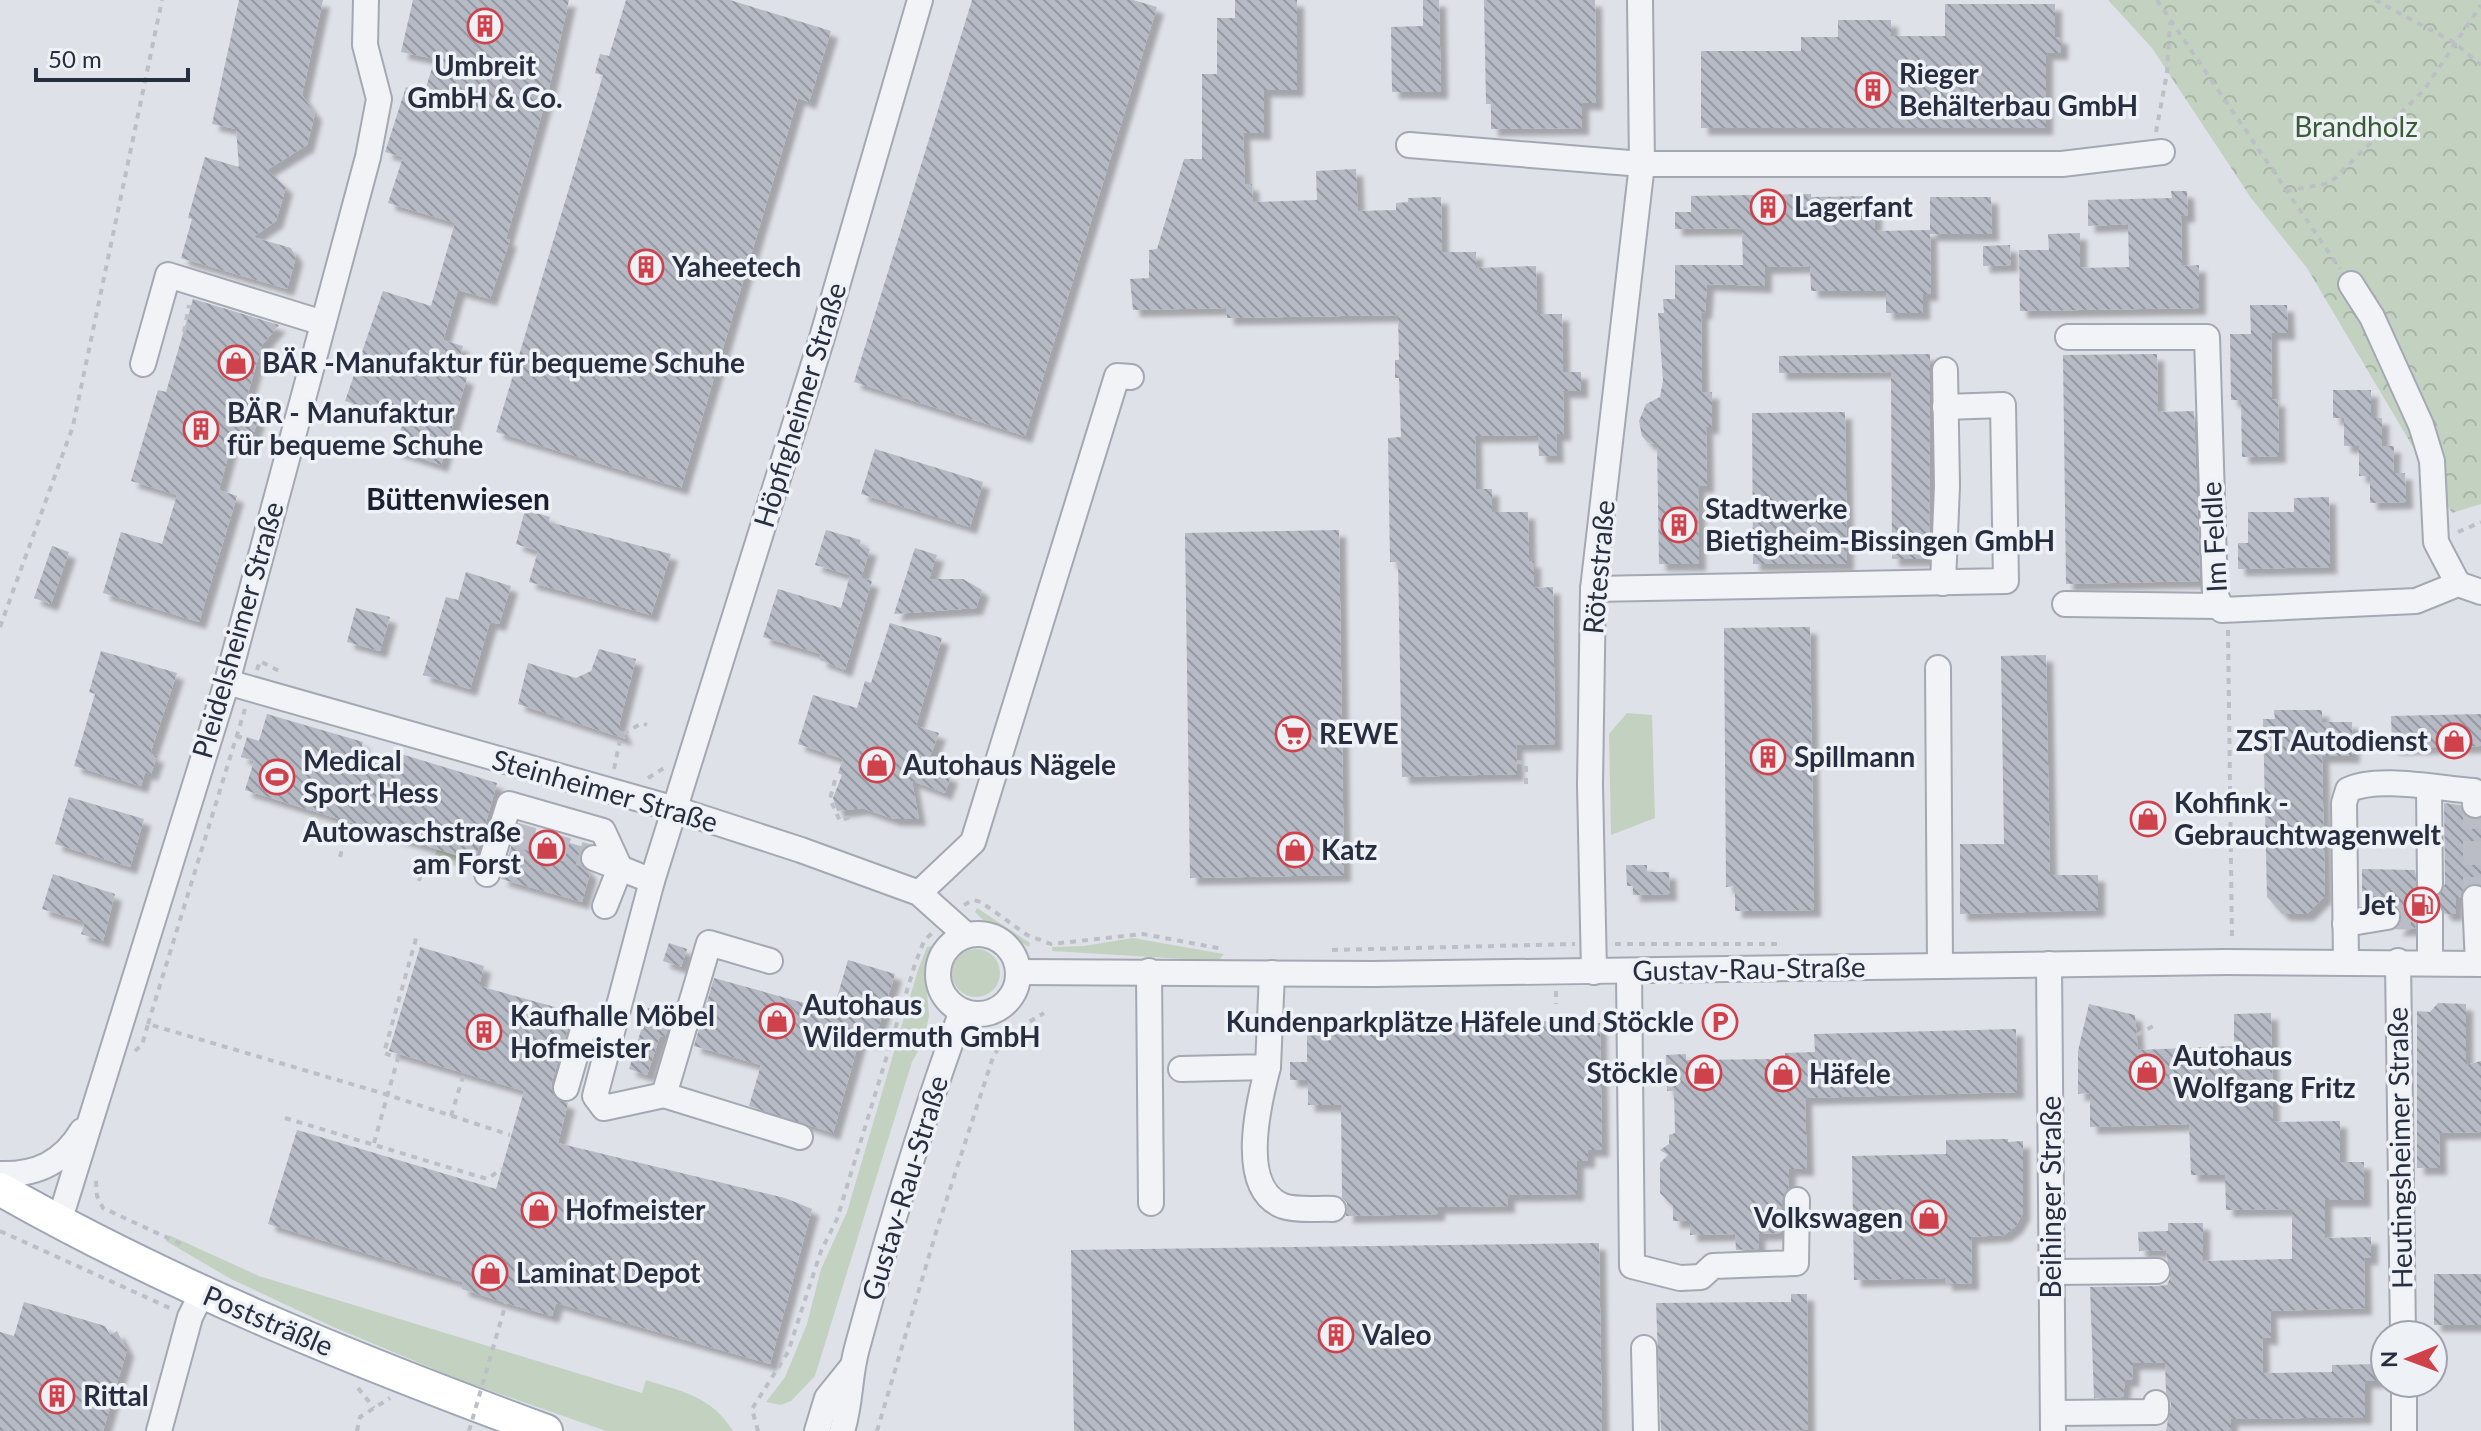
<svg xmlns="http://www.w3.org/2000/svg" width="2481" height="1431" font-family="Lato,sans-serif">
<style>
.grass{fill:#c3d2c0}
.forest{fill:url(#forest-crowns)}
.building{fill:url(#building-back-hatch);filter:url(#shadow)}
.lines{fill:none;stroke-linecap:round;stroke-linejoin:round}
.minor-tunnel{stroke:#babdc6;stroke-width:24;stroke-dasharray:24 12;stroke-linecap:butt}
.minor-casing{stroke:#a4a8b2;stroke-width:28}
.major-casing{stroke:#9ea5b4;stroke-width:36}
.path{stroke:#bcc0c6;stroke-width:4;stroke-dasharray:6 6;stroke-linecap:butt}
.minor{stroke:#f1f3f6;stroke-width:24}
.major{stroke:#fff;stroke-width:32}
.path-bridge{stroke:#bcc0c6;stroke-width:4;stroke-dasharray:6 6;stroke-linecap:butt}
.labels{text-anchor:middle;stroke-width:7;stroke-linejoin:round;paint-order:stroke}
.poi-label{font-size:28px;font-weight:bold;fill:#272e3f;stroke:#eef1f6;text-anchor:start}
.park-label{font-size:28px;fill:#395b35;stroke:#eef1f6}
.street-label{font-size:28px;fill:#272e3f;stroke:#eef1f6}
.neighbourhood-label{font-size:30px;font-weight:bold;fill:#1a1f30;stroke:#eef1f6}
</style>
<defs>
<pattern id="forest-crowns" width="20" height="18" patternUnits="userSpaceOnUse" patternTransform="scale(2)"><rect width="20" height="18" fill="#c3d2c0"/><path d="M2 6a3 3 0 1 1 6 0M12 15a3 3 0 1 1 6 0" fill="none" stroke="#a8b5a6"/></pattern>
<pattern id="building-back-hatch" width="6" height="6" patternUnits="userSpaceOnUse" patternTransform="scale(2)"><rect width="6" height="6" fill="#b6bac5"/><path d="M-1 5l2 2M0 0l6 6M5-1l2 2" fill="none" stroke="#9498a1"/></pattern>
<filter id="shadow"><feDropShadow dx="7" dy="7" stdDeviation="2" flood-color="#0004"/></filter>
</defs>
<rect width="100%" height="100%" fill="#dfe1e8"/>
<g class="grass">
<polygon points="1627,713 1652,715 1655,818 1611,835 1609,734"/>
<polygon points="437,849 473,860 471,871 434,860"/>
<polygon points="977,908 1030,943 1029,947 988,925 975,912"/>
<polygon points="1133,938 1224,954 1218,961 1052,951 1052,947 1084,946"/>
<polygon points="931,946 925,969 929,1015 924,1040 912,1062 815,1376 791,1401 781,1405 766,1402 785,1377 807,1324 821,1269 847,1212 918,970 927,947"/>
<circle cx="976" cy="973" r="24"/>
<path d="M169,1235L259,1276L642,1393L646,1380C683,1392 711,1396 733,1431H606L460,1380L331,1326L229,1278L166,1241Z"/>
</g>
<polygon class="forest" points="2108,0 2481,0 2481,504 2452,513 2307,268 2251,198 2152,48"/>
<g class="building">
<polygon points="239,0 323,0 302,95 315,114 307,145 267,170 286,187 276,221 253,237 291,248 296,257 287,289 181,258 192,219 188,218 205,157 239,167 236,129 212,124"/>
<polygon points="413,0 569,0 549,89 506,239 510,240 490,299 458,290 443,340 463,346 455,374 467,378 441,465 394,450 404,419 345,401 383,291 431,306 455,223 388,203 403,157 385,152 406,87 424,93 435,59 401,52"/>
<polygon points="626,0 730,0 831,31 809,102 798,98 681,488 496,432 603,75 595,73 600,54 609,56"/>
<polygon points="972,0 1133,0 1157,7 1025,436 854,382"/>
<polygon points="1235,0 1297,0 1297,90 1264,90 1264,133 1243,133 1245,184 1252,184 1253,202 1317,200 1316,171 1356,169 1358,211 1396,210 1396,203 1408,202 1408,198 1441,197 1442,252 1476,252 1476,268 1536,266 1537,314 1562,314 1563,372 1581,372 1581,391 1563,391 1564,434 1556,434 1557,456 1539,456 1538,435 1475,436 1476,489 1492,489 1492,512 1528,512 1529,561 1534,561 1534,588 1553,587 1555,744 1516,745 1517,774 1402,777 1398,562 1390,562 1388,438 1401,437 1399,378 1395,378 1395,360 1399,360 1398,315 1227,318 1226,308 1133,310 1130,279 1149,278 1149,250 1157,249 1184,159 1202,159 1202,74 1217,74 1217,18 1235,18"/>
<polygon points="1423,0 1439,0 1441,92 1392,92 1391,27 1423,26"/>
<polygon points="1484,0 1595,0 1596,103 1582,103 1582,128 1491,129 1491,104 1486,104"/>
<polygon points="1945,4 2055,4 2055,37 2061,37 2061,53 2046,53 2046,128 1701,128 1701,51 1801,51 1801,37 1838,37 1838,20 1891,20 1891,36 1945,36"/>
<polygon points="2171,191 2187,191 2188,215 2181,216 2182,266 2199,265 2199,308 2020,311 2019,250 2049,250 2048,234 2080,233 2080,268 2129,267 2128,224 2088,226 2088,200 2172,198"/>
<polygon points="1811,194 1811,197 1875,196 1875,231 1930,230 1931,294 1923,294 1923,313 1886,313 1886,291 1811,291 1810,266 1765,267 1765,286 1707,284 1705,312 1701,313 1702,392 1712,392 1712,427 1706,427 1707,486 1698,486 1699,564 1659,564 1657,444 1648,443 1642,436 1639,421 1646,404 1660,397 1663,380 1658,313 1664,313 1663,299 1675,299 1675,265 1743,265 1742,228 1675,229 1675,212 1691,212 1691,196"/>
<polygon points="1930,197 1991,197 1992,234 1930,234"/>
<polygon points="2010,245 2011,265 1983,266 1983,246"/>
<polygon points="193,299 279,325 262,345 242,414 258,419 250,445 232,442 219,490 237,496 199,622 103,593 121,532 162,544 177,495 131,481 158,390 166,392"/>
<polygon points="2250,305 2287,305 2288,333 2271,333 2272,400 2278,399 2279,456 2242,457 2241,400 2231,400 2230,334 2251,334"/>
<polygon points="1930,354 1929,559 1892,559 1891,372 1779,373 1779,356"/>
<polygon points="2157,354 2158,412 2194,411 2200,581 2066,584 2063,355"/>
<polygon points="2333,390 2371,390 2371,418 2382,418 2382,446 2394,446 2393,473 2405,473 2406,502 2370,503 2370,476 2359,476 2359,446 2344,446 2344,418 2333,418"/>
<polygon points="1845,412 1847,564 1753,564 1752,413"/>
<polygon points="875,449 983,482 970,527 861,494"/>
<polygon points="2329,497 2330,567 2238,569 2238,543 2248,543 2248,512 2294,512 2294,498"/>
<polygon points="525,510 550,517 549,522 671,554 651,615 529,582 538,551 516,544"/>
<polygon points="826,530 861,540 859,546 870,549 861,578 872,581 845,670 820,660 821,654 763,637 778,589 841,608 850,575 815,565"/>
<polygon points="1339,530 1344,875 1190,878 1185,533"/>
<polygon points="52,546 69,552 51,604 34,598"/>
<polygon points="915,548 937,555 929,579 963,579 982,590 976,608 894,614"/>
<polygon points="466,572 511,586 499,624 490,622 470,689 423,675 446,597 458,600"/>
<polygon points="356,608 390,617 380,651 347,642"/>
<polygon points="890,623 942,638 916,726 939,733 926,767 951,776 945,793 912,781 919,819 894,819 862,808 837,811 833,798 842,775 838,773 843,759 798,744 813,695 857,708 865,681 871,683"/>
<polygon points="1810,627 1814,910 1735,911 1735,886 1726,887 1724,628"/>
<polygon points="599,649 636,659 619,725 626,739 518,704 528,663 576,678 591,671"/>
<polygon points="101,651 177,673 150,754 157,756 151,774 145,772 141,786 74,766 95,694 89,692"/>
<polygon points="2046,655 2050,875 2098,875 2098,910 1960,914 1960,844 2004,844 2001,656"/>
<polygon points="2274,710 2322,710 2322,722 2352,722 2353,756 2322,756 2325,896 2307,914 2283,914 2267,897 2263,719 2275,719"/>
<polygon points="267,714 363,742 360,752 398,763 401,754 497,783 475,861 245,790 254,761 241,757 247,737 259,741"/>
<polygon points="2481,714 2481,746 2392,748 2391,716"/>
<polygon points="69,797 144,819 130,867 55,844"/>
<polygon points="2444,803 2460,805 2469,819 2481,818 2481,884 2468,885 2462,890 2460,898 2456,898 2456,914 2445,914 2438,901 2429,899 2417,907 2415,929 2395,929 2401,922 2399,908 2387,902 2387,896 2362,896 2362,869 2415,870 2418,892 2429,899 2438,896 2445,884"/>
<polygon points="517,828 584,847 579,861 590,873 582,902 501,879"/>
<polygon points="1626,865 1647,865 1647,872 1669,872 1670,894 1633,895 1633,886 1627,886"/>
<polygon points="53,874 115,894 103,941 81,934 85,922 42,909"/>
<polygon points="669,943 687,949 681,967 663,961"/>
<polygon points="420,947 484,966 479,986 577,1013 570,1022 551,1085 555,1098 568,1103 558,1143 785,1198 812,1209 770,1364 556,1303 552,1316 506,1303 462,1289 462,1282 268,1224 297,1130 496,1189 524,1091 389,1051"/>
<polygon points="848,960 895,974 874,1042 860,1038 833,1133 749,1106 761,1065 694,1046 714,978 833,1011"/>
<polygon points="2438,1003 2466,1004 2466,1065 2481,1061 2481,1132 2439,1133 2440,1168 2417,1168 2417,1011 2430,1012"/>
<polygon points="2089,1004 2135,1015 2138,1050 2234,1046 2234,1014 2271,1013 2273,1122 2340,1121 2340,1162 2364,1162 2364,1200 2325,1200 2325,1238 2371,1237 2371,1258 2364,1258 2365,1308 2270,1311 2271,1338 2262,1338 2263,1373 2332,1372 2332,1365 2377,1364 2377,1381 2365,1381 2365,1417 2231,1419 2231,1431 2166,1431 2171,1403 2166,1392 2165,1363 2133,1363 2132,1380 2125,1380 2123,1397 2094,1398 2090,1287 2157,1286 2167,1285 2170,1278 2166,1250 2139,1251 2138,1232 2168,1231 2168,1223 2203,1223 2203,1261 2292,1259 2292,1209 2226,1210 2225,1175 2191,1175 2189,1124 2090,1127 2090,1093 2078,1094 2078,1051"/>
<polygon points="648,1008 672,1015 665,1037 660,1036 647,1075 629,1069"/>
<polygon points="1551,1021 1600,1023 1602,1150 1588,1150 1588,1161 1577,1161 1577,1194 1508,1195 1508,1206 1438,1207 1438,1214 1346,1216 1347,1203 1342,1197 1341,1105 1308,1105 1308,1080 1290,1080 1290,1062 1307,1062 1307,1024"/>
<polygon points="2016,1029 2017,1092 1805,1098 1807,1169 1789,1169 1789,1187 1782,1200 1781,1233 1758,1234 1759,1249 1736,1250 1735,1234 1690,1235 1690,1221 1673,1221 1673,1206 1660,1193 1660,1163 1668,1155 1660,1150 1669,1144 1669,1135 1675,1133 1674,1091 1667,1091 1666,1055 1686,1054 1686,1060 1785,1059 1785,1053 1815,1052 1814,1034"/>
<polygon points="2008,1139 2008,1142 2023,1141 2023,1213 2016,1226 2004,1235 1971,1237 1972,1283 1945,1284 1945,1278 1854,1280 1852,1156 1946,1154 1946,1140"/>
<polygon points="1599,1243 1602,1431 1074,1431 1071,1250"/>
<rect x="2434" y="1274" width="47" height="51"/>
<polygon points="1791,1294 1807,1294 1808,1430 1661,1431 1656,1303 1791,1302"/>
<polygon points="24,1302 105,1326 110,1335 117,1331 127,1350 103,1431 0,1431 0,1332 14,1336"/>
</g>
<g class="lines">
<g class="minor-tunnel">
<polyline points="2475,805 2475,898"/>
<polyline points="510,833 594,858"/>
<polyline points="2387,917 2419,918"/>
</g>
<g class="minor-casing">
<g id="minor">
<polyline points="1409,145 1642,164 2062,164 2162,152"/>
<polyline points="2351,284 2372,317 2421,425 2432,461 2436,542 2458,584"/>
<polyline points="2068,337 2207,337 2215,593 2222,610 2416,601 2458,584 2481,592"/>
<polyline points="143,364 168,275 323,323"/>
<polyline points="1943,583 1947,486 1945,370"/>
<polyline points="1593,589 2006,581 2003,405 1945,407"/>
<polyline points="2065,604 2218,606"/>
<polyline points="1938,668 1940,965"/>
<polyline points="227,682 675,809 801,850 919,893 966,935"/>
<polyline points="2429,788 2430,884"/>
<polyline points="594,858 620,868 605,906"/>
<polyline points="487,874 509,804 603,831 620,868 652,881"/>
<polyline points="919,893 973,842 1117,376 1131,377"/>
<polyline points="2475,898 2478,964"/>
<polyline points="2430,914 2430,962"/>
<polyline points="2345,924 2387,917"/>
<circle cx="978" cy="974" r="40"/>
<polyline points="770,961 709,943 664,1095 800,1137"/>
<path d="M2346,961L2344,803L2348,790C2377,775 2441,789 2474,791L2475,805"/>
<polyline points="2398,961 2403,1335"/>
<polyline points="2049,964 2053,1431"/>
<polyline points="1149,971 1151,1203"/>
<polyline points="1018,972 1373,974 2226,962 2481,964"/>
<polyline points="1594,972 1590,785 1593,589 1642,164 1640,0"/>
<polyline points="1629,972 1632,1266 1680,1278 1701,1277 1713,1266 1796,1263 1797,1200"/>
<path d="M1268,1067C1259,1101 1237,1188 1283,1206C1297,1211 1319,1208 1333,1209"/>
<polyline points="1181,1069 1268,1067 1272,973"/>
<polyline points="566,1088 584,1026 613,1023"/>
<polyline points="664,1095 604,1108 595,1096 652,881 821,341 920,0"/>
<path d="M0,1174C36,1175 63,1163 82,1131"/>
<polyline points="59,1222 227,682 368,157 379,99 365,45 366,0"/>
<polyline points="2052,1272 2157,1271"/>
<polyline points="1644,1348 1646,1431"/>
<polyline points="2404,1383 2404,1431"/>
<polyline points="2053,1413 2156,1412 2156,1403"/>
<polyline points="159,1431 190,1317 202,1293"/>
<polyline points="817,1431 827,1398 852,1367"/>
<path d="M842,1431C851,1403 849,1376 857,1348C888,1234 921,1121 962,1011"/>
</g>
</g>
<g class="major-casing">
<path id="major" d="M0,1189C174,1288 359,1362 546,1431"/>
</g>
<g class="path">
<polyline points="2157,0 2340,269"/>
<polyline points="2375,0 2455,43 2481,65"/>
<polyline points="2156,132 2167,73 2170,22"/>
<polyline points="2286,191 2330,183 2424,90 2481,5"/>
<polyline points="184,332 189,305"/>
<polyline points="2458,532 2481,522"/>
<polyline points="0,627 73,426 162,0"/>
<polyline points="2228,630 2232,941"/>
<polyline points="257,670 260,661 283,673"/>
<polyline points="623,734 642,723 647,725"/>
<polyline points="236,736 246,739"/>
<polyline points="1517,762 1526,763 1526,786"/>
<polyline points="614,769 620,740"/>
<polyline points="648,778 664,768"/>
<polyline points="835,780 830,799 840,821 854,815"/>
<polyline points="340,857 349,822"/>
<polyline points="419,881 425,860"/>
<polyline points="964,905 973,900 981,902 1027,935 1051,944 1143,934 1223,949"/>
<polyline points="1615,944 1779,944"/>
<polyline points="1332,950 1575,944"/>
<polyline points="1556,991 1556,1004"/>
<polyline points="148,1024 245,709"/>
<polyline points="2137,1035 2157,1024"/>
<polyline points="135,1051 142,1045 148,1024 385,1094 510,1135"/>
<polyline points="451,1116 464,1073"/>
<polyline points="285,1118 487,1179 502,1169"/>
<polyline points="374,1143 398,1058 384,1053 417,935"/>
<polyline points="96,1181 97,1196 103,1208 185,1246"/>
<polyline points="0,1231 172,1309"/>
<polyline points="358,1388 374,1408"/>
<polyline points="357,1431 360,1417 390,1398"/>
<polyline points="758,1431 752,1409 788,1352 821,1251 837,1219 915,964 924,941 933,932"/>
<polyline points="877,1431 937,1229 993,1057 1007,1035 1044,1013"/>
</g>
<use href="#minor" class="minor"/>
<use href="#major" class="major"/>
<polyline class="path-bridge" points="469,1431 506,1303"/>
</g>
<defs>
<g id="building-ring" transform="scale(1.8)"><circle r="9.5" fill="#eef1f6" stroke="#cf424b" stroke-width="1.5"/><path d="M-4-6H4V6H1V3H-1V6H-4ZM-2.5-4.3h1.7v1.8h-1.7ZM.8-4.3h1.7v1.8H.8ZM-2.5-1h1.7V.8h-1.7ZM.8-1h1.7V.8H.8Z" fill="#cf424b"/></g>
<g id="shop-ring" transform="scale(1.8)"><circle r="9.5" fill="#eef1f6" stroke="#cf424b" stroke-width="1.5"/><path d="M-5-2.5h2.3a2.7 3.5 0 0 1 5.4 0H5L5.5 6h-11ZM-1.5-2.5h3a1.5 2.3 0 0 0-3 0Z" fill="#cf424b"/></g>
<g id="supermarket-ring" transform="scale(1.8)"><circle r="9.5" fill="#eef1f6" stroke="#cf424b" stroke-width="1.5"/><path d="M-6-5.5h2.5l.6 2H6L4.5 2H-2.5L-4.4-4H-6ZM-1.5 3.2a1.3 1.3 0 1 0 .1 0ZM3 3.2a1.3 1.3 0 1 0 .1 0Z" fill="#cf424b"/></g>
<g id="stadium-ring" transform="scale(1.8)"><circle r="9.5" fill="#eef1f6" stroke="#cf424b" stroke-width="1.5"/><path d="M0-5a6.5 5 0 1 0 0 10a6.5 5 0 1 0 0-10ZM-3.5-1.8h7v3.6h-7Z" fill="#cf424b"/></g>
<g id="fuel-ring" transform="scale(1.8)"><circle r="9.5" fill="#eef1f6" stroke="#cf424b" stroke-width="1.5"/><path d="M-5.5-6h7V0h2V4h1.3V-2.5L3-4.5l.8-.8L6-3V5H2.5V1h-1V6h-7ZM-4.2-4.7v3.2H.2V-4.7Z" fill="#cf424b"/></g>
<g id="parking-ring" transform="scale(1.8)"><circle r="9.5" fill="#eef1f6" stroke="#cf424b" stroke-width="1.5"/><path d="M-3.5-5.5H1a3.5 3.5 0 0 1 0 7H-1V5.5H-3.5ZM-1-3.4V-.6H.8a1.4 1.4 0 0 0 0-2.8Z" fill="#cf424b"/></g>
</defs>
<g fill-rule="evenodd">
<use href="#building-ring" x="485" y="26"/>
<use href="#building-ring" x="1873" y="90"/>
<use href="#building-ring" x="1768" y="207"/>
<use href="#building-ring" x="646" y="267"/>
<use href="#shop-ring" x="236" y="363"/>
<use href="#building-ring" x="201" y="429"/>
<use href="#building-ring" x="1679" y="525"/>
<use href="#supermarket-ring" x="1293" y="734"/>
<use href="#shop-ring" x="2454" y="741"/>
<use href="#building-ring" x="1768" y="757"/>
<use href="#shop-ring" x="877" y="765"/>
<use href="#stadium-ring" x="277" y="777"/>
<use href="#shop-ring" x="2148" y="819"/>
<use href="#shop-ring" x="547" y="848"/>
<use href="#shop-ring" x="1295" y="850"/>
<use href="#fuel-ring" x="2422" y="905"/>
<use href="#shop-ring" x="777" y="1021"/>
<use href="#parking-ring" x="1720" y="1022"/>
<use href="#building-ring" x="484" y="1032"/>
<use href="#shop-ring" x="2147" y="1072"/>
<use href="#shop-ring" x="1704" y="1073"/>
<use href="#shop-ring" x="1783" y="1074"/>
<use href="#shop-ring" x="539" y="1210"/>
<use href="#shop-ring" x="1929" y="1218"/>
<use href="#shop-ring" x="490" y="1273"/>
<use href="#building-ring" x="1336" y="1335"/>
<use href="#building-ring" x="57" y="1396"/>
</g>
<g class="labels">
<g class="poi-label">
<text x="485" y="76" text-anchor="middle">Umbreit<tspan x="485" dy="32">GmbH &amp; Co.</tspan></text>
<text x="1899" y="84">Rieger<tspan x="1899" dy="32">Behälterbau GmbH</tspan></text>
<text x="1794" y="217">Lagerfant</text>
<text x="672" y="277">Yaheetech</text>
<text x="262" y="373">BÄR -Manufaktur für bequeme Schuhe</text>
<text x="227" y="423">BÄR - Manufaktur<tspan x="227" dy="32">für bequeme Schuhe</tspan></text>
<text x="1705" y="519">Stadtwerke<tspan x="1705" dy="32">Bietigheim-Bissingen GmbH</tspan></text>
<text x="1319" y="744">REWE</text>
<text x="2428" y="751" text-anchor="end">ZST Autodienst</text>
<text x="1794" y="767">Spillmann</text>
<text x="303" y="771">Medical<tspan x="303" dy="32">Sport Hess</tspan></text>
<text x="903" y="775">Autohaus Nägele</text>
<text x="2174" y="813">Kohfink -<tspan x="2174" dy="32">Gebrauchtwagenwelt</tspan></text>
<text x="521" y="842" text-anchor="end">Autowaschstraße<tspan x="521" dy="32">am Forst</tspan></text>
<text x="1321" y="860">Katz</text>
<text x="2396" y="915" text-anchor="end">Jet</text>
<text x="803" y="1015">Autohaus<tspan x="803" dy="32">Wildermuth GmbH</tspan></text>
<text x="510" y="1026">Kaufhalle Möbel<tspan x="510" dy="32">Hofmeister</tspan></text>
<text x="1694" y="1032" text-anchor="end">Kundenparkplätze Häfele und Stöckle</text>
<text x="2173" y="1066">Autohaus<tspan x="2173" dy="32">Wolfgang Fritz</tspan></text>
<text x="1678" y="1083" text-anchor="end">Stöckle</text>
<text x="1809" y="1084">Häfele</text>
<text x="565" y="1220">Hofmeister</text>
<text x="1903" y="1228" text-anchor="end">Volkswagen</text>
<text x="516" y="1283">Laminat Depot</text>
<text x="1362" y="1345">Valeo</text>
<text x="83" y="1406">Rittal</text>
</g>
<g class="park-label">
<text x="2356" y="137">Brandholz</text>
</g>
<g class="street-label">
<text transform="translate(800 405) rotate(-73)" y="10">Höpfigheimer Straße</text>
<text transform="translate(2214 537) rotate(-93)" y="10">Im Feldle</text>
<text transform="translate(1599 567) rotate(-85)" y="10">Rötestraße</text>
<text transform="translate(238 630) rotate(-74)" y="10">Pleidelsheimer Straße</text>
<text transform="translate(605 791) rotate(16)" y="10">Steinheimer Straße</text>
<text transform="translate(1749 969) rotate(-1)" y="10">Gustav-Rau-Straße</text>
<text transform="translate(2400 1148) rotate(-91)" y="10">Heutingsheimer Straße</text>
<text transform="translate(905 1188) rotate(-73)" y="10">Gustav-Rau-Straße</text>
<text transform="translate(2051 1197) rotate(-90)" y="10">Beihinger Straße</text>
<text transform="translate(268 1321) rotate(23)" y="10">Poststräßle</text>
</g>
<g class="neighbourhood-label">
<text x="458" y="510">Büttenwiesen</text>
</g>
</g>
<g transform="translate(2409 1359) rotate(269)"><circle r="38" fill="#eef1f6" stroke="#9ea3ad" stroke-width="2"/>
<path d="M0-6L14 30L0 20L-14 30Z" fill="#cf424b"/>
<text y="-12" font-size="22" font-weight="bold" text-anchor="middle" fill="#272e3f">N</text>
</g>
<path d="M36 68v12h152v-12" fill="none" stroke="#272e3f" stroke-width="4"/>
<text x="48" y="68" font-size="24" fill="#272e3f" stroke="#eef1f6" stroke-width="6" paint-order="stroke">50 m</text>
</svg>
